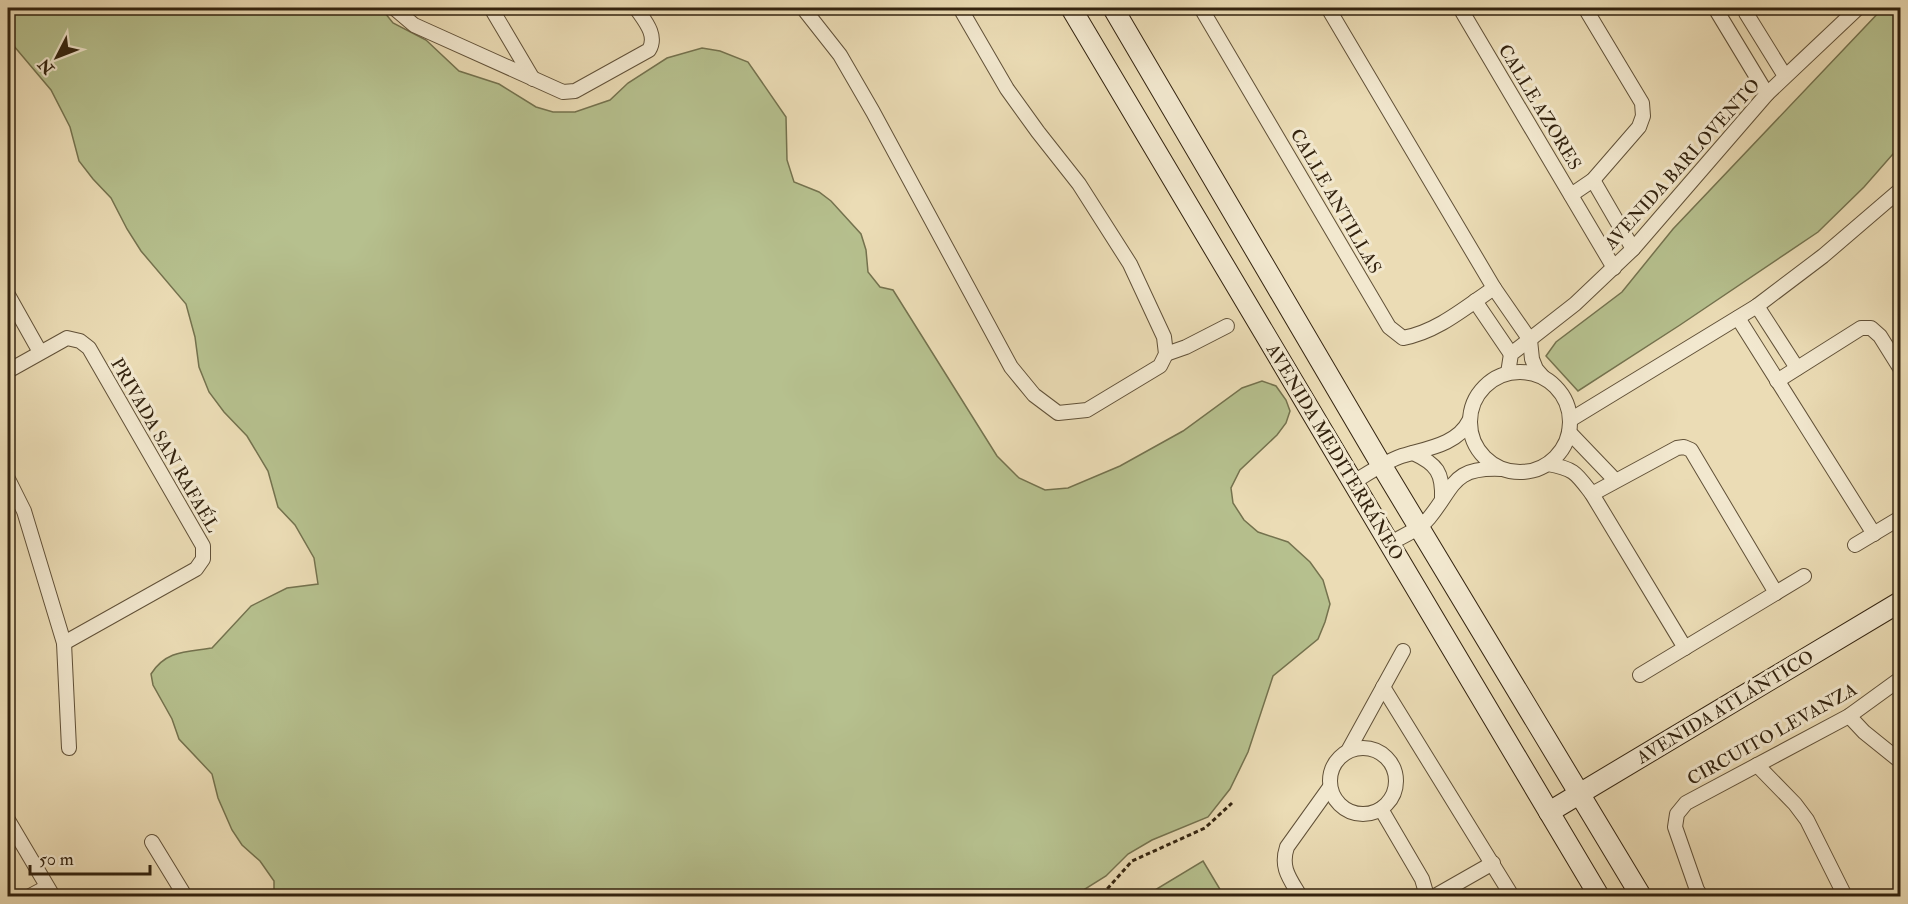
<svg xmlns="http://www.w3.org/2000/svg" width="1908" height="904" font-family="'IM FELL Double Pica',serif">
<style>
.green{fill:#b6c08e;stroke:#74724e;stroke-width:1.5}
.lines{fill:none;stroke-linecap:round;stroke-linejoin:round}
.street-casing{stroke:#615138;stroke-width:16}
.secondary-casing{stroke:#33230f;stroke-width:22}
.path{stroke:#33230f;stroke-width:3;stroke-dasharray:4.5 3;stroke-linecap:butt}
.street{stroke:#f2e8cf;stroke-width:14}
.secondary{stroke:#f2e8cf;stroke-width:20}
.labels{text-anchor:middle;stroke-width:6;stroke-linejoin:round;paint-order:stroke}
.street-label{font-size:18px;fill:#33230f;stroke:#f2e8cf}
</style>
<rect width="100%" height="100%" fill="#ebdcb5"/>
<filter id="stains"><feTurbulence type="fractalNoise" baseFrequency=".00333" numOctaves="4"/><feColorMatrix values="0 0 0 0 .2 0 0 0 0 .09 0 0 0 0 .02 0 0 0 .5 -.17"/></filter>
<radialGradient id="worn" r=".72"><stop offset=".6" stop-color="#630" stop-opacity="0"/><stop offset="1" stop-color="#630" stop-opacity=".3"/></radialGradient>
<g class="green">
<path d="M8,8H381L393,23L426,40L459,71L499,84L536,107L553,112H575L610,100L628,83L667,58L702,48L720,51L748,62L786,117L787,160L794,182L819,192L831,201L861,234L866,250L868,272L880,287L893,290L997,456L1019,478L1045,490L1068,488L1120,466L1183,431L1242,388L1262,381L1276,386L1286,400L1290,411L1286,423L1277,435L1240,470L1231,488L1233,503L1244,520L1258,532L1288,542L1310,562L1323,580L1330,604L1325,622L1318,639L1273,676L1248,752L1230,789L1208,817L1152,840L1128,854L1106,876L1074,896H274V881L260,861L242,845L232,830L218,798L212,774L179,739L172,719L153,685L151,674C166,650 187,652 212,648L251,606L287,588L318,584L314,558L295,525L278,507L268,471L247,436L224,412L209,392L199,367L195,337L186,304L141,251L127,229L111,198L93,179L79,161L70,127L51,90L8,39Z"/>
<polygon points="1883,8 1900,8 1900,146 1864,187 1818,232 1680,325 1578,391 1546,356 1556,342 1622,292 1673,229"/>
<polygon points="1203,861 1224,896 1145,896"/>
</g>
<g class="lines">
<g class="street-casing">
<g id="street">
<path d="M394,8L414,25L563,92L575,91L649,50C658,35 644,20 636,8"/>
<polyline points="491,8 533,79"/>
<polyline points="803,8 840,55 873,112 1011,367 1034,395 1058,413 1087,410 1160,366 1166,354 1164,337 1130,264 1079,184 1038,132 1007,89 960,8"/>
<path d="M1201,8L1389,327L1403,338C1437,332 1466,307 1494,288"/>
<polyline points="1328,8 1494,288 1530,340 1532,359 1536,369 1543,377"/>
<polyline points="1460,8 1614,268"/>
<polyline points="1715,8 1767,94"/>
<polyline points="1746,13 1785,76"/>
<polyline points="1593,180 1633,249"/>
<polyline points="1571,195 1593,180 1639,127 1643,116 1642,103 1585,8"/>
<polyline points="8,295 40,352"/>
<polyline points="1475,301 1511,354"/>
<polyline points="1757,306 1797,368"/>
<polyline points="1738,318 1874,534"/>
<polyline points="1166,354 1186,347 1227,326"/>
<polyline points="8,371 67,338 80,341 89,348 203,546 203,559 196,569 64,643"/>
<circle cx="1520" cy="422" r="50"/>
<polyline points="1508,373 1511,354 1575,304 1633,249 1767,94 1858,8"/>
<polyline points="1777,381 1861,328 1871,328 1880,336 1900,368"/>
<polyline points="1570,420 1757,306 1823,256 1900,190"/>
<polyline points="1569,432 1615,480"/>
<path d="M1413,453C1437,464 1443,473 1442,499"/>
<path d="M1548,464C1575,469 1576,473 1592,494L1685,648"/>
<polyline points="8,479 24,511 64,643 69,748"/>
<path d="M1352,483C1367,474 1383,463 1399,457C1422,449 1457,446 1469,421"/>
<polyline points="1592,494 1677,448 1684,447 1691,450 1776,593"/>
<path d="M1389,544C1402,536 1419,530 1429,518C1455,486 1452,467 1501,469"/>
<polyline points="1855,545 1900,518"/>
<polyline points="1640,675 1804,576"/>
<polyline points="1383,687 1512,896"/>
<polyline points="1849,716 1864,732 1900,761"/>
<circle cx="1363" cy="781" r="33"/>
<polyline points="1348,751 1403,651"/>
<polyline points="1757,765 1795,804 1807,820 1845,896"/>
<polyline points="1381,809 1422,879 1427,896"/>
<polyline points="8,820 53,896"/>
<polyline points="152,842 185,896"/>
<polyline points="30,896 47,887"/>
<path d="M1300,896C1290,879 1280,868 1287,847L1330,787"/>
<polyline points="1435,896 1493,863"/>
<polyline points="1701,896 1697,890 1675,827 1677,814 1686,803 1849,716 1900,679"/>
</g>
</g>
<g class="secondary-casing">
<g id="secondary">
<polyline points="1071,8 1599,896"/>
<polyline points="1113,8 1382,466 1641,896"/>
<polyline points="1549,812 1900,602"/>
</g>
</g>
<polyline class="path" points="1094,896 1108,888 1132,861 1205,828 1232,803"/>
<use href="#street" class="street"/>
<use href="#secondary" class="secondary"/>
</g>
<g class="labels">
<g class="street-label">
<text transform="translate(1540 107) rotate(59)" y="6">CALLE AZORES</text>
<text transform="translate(1682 164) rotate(-48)" y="6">AVENIDA BARLOVENTO</text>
<text transform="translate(1336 201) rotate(60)" y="6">CALLE ANTILLAS</text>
<text transform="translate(165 445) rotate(60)" y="6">PRIVADA SAN RAFAÉL</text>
<text transform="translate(1335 452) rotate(59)" y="6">AVENIDA MEDITERRÁNEO</text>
<text transform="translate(1725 707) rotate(-31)" y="6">AVENIDA ATLÁNTICO</text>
<text transform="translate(1772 734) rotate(-29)" y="6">CIRCUITO LEVANZA</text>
</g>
</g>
<rect width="1908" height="904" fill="none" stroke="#ebdcb5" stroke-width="30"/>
<rect x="9" y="9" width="1890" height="886" fill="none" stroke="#33230f" stroke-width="3"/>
<rect x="15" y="15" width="1878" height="874" fill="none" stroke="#33230f" stroke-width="1.5"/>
<g transform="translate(57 57) rotate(228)" stroke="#f2e8cf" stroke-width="4.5" paint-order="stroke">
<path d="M0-4.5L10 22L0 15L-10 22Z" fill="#33230f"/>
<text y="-9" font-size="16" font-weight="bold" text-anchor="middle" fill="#33230f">N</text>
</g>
<path d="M30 865v9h120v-9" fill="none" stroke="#33230f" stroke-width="3"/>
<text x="39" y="865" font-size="18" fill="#33230f" stroke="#f2e8cf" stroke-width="4.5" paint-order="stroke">50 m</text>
<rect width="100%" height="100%" filter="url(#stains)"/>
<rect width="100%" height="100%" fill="url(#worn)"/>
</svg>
